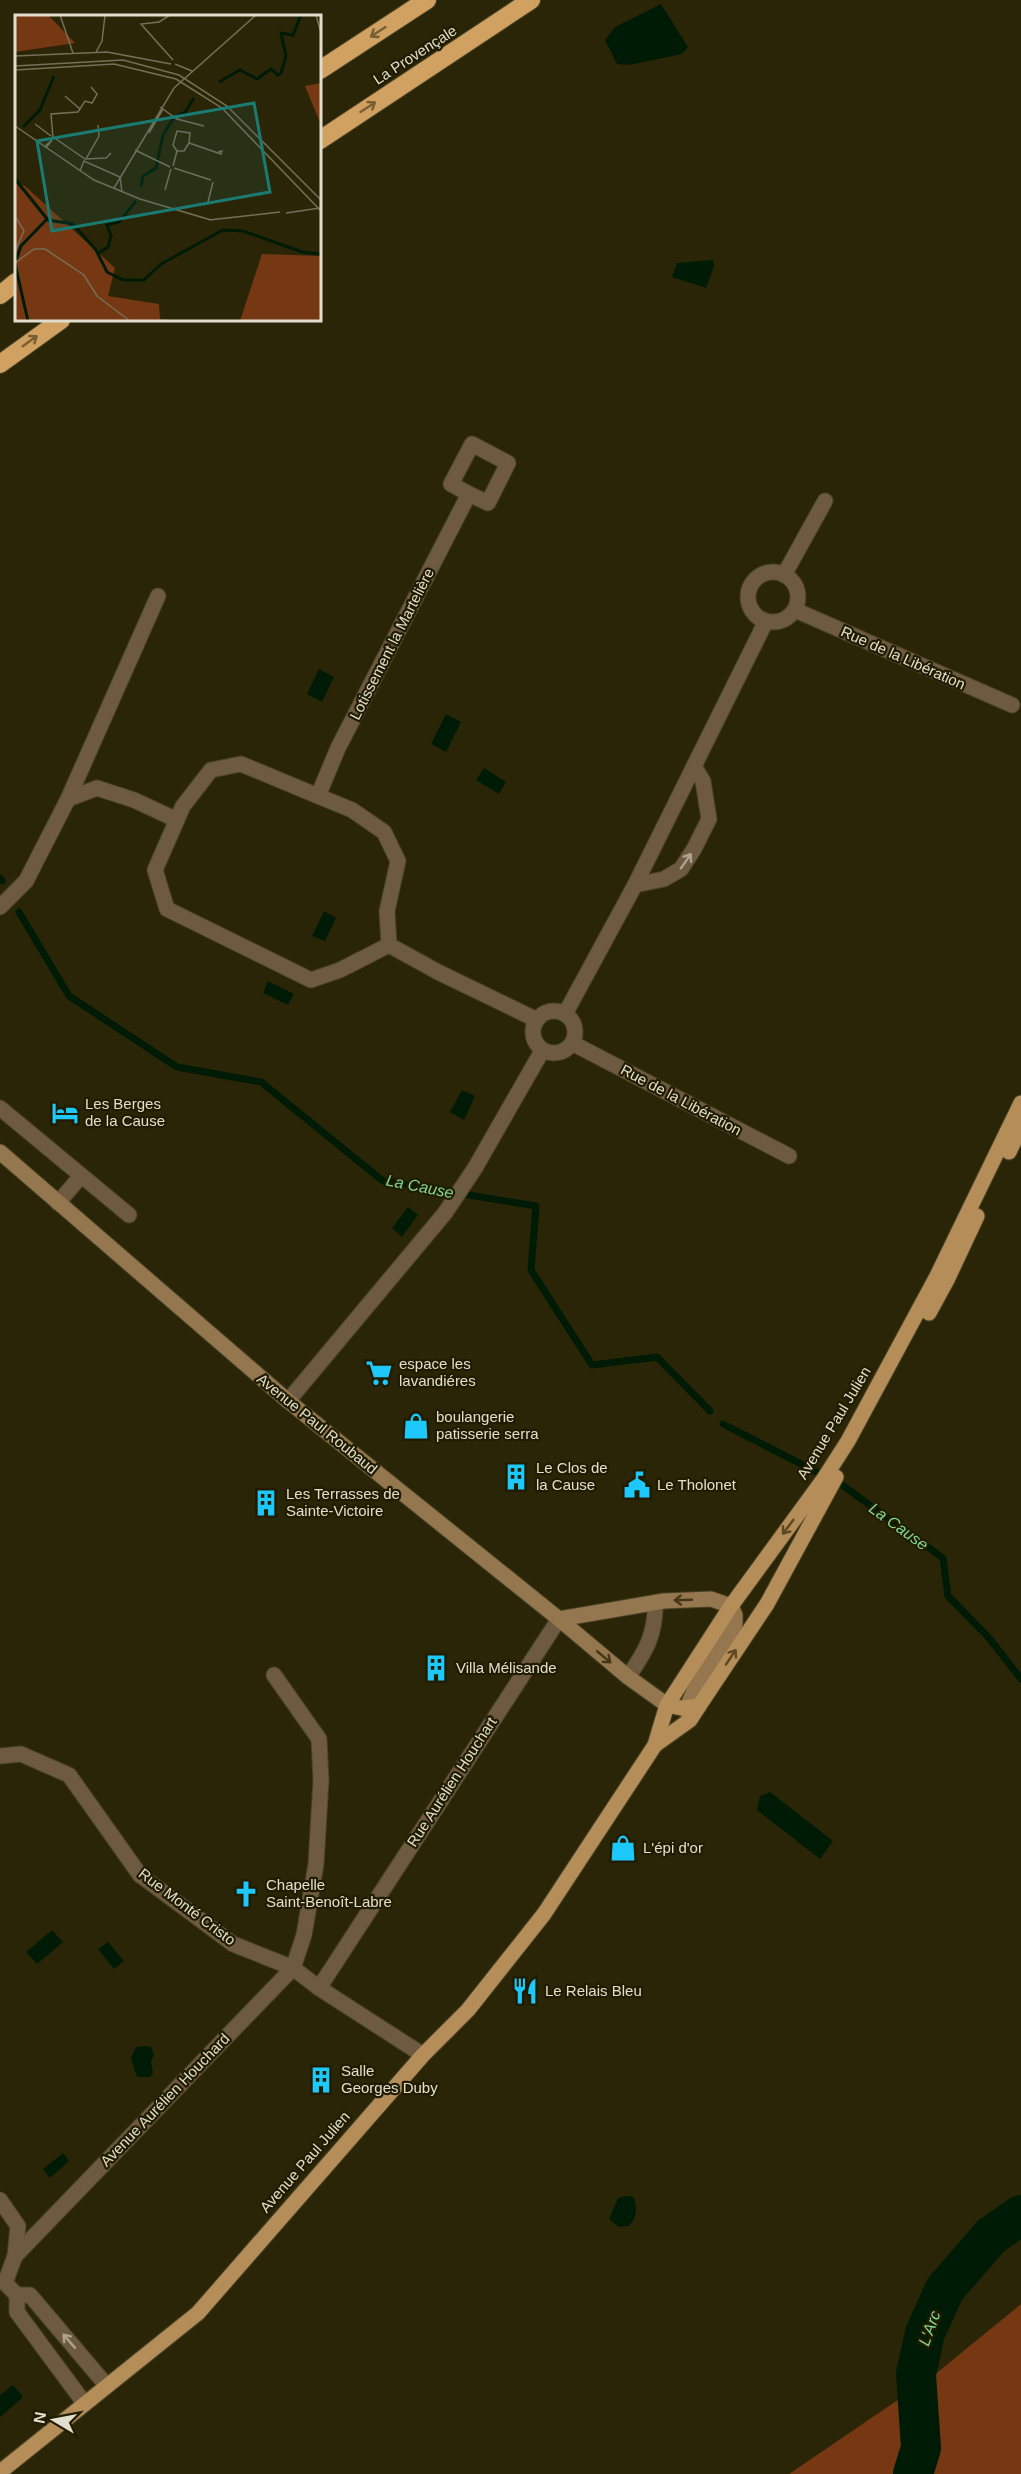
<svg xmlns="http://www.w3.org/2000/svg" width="1021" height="2474" font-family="Helvetica,sans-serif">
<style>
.forest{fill:#763813}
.water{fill:#001b05}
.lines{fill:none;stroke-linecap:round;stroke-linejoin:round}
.stream{stroke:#001b05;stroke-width:7}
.river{stroke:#001b05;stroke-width:40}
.street-casing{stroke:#484327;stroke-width:17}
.secondary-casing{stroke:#484327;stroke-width:17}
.primary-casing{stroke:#484327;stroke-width:17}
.highway-casing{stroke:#484327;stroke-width:20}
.street{stroke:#6d5a41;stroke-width:15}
.secondary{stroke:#95774f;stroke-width:15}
.primary{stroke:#b48d59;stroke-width:15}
.highway{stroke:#d0a161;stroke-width:18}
.oneway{stroke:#785e30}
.oneway2{stroke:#ada38e}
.oneway3{stroke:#5c4924}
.oneway4{stroke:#443718}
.labels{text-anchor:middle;stroke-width:4.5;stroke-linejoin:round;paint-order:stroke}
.street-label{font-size:15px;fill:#e1decd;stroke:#211c00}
.poi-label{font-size:15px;fill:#e1decd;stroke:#211c00;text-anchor:start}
.water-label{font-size:16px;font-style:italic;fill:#81d893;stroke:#211c00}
.inset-river{fill:none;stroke:#001b05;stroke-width:3}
.inset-road{fill:none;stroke:#746f56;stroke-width:1.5}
.view{fill:#1a7b73;fill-opacity:0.15;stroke:#1a7b73;stroke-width:3}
.inset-edge{fill:none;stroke:#e1decd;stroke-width:3}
</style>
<rect width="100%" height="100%" fill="#2b2507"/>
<polygon class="forest" points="1021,2304 1021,2474 789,2474 933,2376"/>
<g class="water">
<polygon points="661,4 688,47 682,54 629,65 617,64 605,40 615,27"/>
<polygon points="713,260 714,266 706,288 672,277 677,263"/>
<polygon points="319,669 334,677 322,702 307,694"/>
<polygon points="446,714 461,722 446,752 431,744"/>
<polygon points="484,768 506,782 499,794 476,780"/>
<polygon points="324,911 336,918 325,941 312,936"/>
<polygon points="268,981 294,994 288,1005 263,993"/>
<polygon points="462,1090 475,1096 464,1120 450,1112"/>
<polygon points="408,1207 418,1215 402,1237 392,1228"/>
<polygon points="770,1792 833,1841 820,1859 757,1810 760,1796"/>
<polygon points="52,1930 63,1942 37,1964 26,1952"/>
<polygon points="108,1942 124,1961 114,1969 98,1949"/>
<polygon points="144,2046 151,2047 154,2055 151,2062 153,2073 150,2077 137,2077 131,2058 136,2047"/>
<polygon points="63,2153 69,2161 50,2178 43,2169"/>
<path d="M626,2196L633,2197C638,2207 637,2218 629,2226L619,2227L609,2219L618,2198Z"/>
<polygon points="13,2385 23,2397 0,2417 0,2395"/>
</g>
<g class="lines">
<g class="stream">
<polyline points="0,878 2,881"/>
<polyline points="19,912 69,996 177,1067 261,1082 383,1181 536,1206 531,1270 592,1365 657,1357 710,1411"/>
<polyline points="723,1424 842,1485 943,1558 948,1596 989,1638 1021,1679"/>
</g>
<polyline class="river" points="913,2474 921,2448 916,2374 925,2333 945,2289 991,2236 1021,2215"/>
<g class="street-casing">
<g id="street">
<polyline points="469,494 451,484 472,444 508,463 488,503 469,494 338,748 318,796 352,810 384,832 398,861 387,911 389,945 438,972 537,1020"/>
<circle cx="773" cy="597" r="25"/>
<polyline points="784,575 825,501"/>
<polyline points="795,610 1012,705"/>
<polyline points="318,796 241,764 211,770 183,806 155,870 167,909 311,980 340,970 389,945"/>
<polyline points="68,799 97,788 134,800 177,820"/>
<polyline points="635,885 664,879 681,869 694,849 709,819 703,781 694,766"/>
<polyline points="0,907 26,881 68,799 158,596"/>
<circle cx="554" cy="1032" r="21"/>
<polyline points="565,1014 635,885 766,621"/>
<polyline points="572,1043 789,1156"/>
<polyline points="0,1108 129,1215"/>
<polyline points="58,1203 81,1176"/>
<polyline points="288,1401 445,1213 475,1168 542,1051"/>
<path d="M628,1677C645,1652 656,1635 655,1603"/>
<polyline points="0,1756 21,1754 69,1775 140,1875 233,1944 293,1968 304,1935 316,1864 321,1780 319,1739 274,1675"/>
<polyline points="423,2055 319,1988 559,1619"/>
<polyline points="0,2200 18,2226 15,2256 5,2283 17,2295"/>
<polyline points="15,2256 293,1968 319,1988"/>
<polyline points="85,2404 17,2312 17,2295 30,2295 107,2386"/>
</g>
</g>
<g class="secondary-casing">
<g id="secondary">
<polyline points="0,1152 288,1401 559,1619 628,1677 667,1705"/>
<polyline points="559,1619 664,1601 711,1599 731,1606 735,1615 735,1625 694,1691 688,1705 689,1718"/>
</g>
</g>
<g class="primary-casing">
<g id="primary">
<polyline points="1009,1152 1021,1127"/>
<polyline points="929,1313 947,1280 977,1216"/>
<polyline points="667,1705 681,1708 699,1706"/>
<polyline points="655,1745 690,1720 699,1706 767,1604 836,1477"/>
<polyline points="0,2472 198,2313 423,2055 468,2010 544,1914 655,1745 667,1705 731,1606 823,1480 848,1441 937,1276 1021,1103"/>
</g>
</g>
<g class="highway-casing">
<g id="highway">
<polyline points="320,70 427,0"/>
<polyline points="320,140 531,0"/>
<polyline points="0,295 16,282"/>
<polyline points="0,364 61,320"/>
</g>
</g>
<use href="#street" class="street"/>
<use href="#secondary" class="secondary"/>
<use href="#primary" class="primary"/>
<use href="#highway" class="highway"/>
</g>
<defs><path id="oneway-shaft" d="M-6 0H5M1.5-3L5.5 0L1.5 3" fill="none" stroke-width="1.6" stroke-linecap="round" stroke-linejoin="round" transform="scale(1.5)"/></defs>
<g class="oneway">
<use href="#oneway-shaft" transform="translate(378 32) rotate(147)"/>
<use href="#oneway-shaft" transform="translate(368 107) rotate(-33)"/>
<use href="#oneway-shaft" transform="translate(30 341) rotate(-36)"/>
</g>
<g class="oneway2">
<use href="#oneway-shaft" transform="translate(686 861) rotate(-55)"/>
<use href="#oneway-shaft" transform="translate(69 2341) rotate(-131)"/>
</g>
<g class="oneway3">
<use href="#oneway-shaft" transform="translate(788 1527) rotate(127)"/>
<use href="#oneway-shaft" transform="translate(731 1657) rotate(-56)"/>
</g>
<g class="oneway4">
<use href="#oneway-shaft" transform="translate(683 1600) rotate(178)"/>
<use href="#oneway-shaft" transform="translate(604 1657) rotate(40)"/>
</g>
<defs>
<g id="hotel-bare" transform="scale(2.07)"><path d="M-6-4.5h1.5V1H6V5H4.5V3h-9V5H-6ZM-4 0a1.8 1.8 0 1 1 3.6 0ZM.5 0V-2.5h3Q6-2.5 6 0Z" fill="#1dc9fc" stroke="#211c00" stroke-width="2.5" paint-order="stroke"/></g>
<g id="supermarket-bare" transform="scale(2.07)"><path d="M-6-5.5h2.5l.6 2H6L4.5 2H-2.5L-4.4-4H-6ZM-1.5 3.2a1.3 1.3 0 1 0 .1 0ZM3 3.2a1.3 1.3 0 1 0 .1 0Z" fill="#1dc9fc" stroke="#211c00" stroke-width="2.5" paint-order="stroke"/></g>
<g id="shop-bare" transform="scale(2.07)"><path d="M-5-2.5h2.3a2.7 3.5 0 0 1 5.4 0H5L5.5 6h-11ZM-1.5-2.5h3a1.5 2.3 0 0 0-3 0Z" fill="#1dc9fc" stroke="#211c00" stroke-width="2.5" paint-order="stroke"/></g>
<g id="building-bare" transform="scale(2.07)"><path d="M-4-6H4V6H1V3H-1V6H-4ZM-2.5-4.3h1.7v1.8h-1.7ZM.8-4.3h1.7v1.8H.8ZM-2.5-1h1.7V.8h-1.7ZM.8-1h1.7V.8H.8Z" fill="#1dc9fc" stroke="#211c00" stroke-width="2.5" paint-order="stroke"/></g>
<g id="civic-bare" transform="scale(2.07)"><path d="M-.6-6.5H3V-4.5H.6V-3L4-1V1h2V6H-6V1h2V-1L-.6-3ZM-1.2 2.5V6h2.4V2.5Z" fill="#1dc9fc" stroke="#211c00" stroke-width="2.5" paint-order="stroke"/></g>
<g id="church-bare" transform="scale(2.07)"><path d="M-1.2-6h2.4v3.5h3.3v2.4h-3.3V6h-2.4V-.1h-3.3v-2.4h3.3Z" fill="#1dc9fc" stroke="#211c00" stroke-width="2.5" paint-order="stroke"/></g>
<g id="restaurant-bare" transform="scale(2.07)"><path d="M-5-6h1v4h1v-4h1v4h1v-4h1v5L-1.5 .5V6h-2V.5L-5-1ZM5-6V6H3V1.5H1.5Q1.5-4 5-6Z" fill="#1dc9fc" stroke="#211c00" stroke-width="2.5" paint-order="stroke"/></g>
</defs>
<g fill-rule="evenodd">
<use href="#hotel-bare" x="65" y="1113"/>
<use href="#supermarket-bare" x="379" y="1373"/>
<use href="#shop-bare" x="416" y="1426"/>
<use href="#building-bare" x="516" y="1477"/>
<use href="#civic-bare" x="637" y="1485"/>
<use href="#building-bare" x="266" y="1503"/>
<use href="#building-bare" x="436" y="1668"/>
<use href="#shop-bare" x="623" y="1848"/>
<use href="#church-bare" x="246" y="1894"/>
<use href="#restaurant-bare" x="525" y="1991"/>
<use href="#building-bare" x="321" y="2080"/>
</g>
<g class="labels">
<g class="street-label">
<text transform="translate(415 55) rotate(-33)" y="5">La Provençale</text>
<text transform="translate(392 644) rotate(-63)" y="5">Lotissement la Martelière</text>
<text transform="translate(903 658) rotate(24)" y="5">Rue de la Libération</text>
<text transform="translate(681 1100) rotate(28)" y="5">Rue de la Libération</text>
<text transform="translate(834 1423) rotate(-59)" y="5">Avenue Paul Julien</text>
<text transform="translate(317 1424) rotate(39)" y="5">Avenue Paul Roubaud</text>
<text transform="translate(452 1782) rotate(-57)" y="5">Rue Aurélien Houchart</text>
<text transform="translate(187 1907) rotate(37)" y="5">Rue Monté Cristo</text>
<text transform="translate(165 2100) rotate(-46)" y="5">Avenue Aurélien Houchard</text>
<text transform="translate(305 2162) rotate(-49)" y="5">Avenue Paul Julien</text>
</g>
<g class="poi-label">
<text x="85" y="1109">Les Berges<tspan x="85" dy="17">de la Cause</tspan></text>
<text x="399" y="1369">espace les<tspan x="399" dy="17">lavandiéres</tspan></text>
<text x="436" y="1422">boulangerie<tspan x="436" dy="17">patisserie serra</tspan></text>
<text x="536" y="1473">Le Clos de<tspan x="536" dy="17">la Cause</tspan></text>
<text x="657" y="1490">Le Tholonet</text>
<text x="286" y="1499">Les Terrasses de<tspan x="286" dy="17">Sainte-Victoire</tspan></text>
<text x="456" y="1673">Villa Mélisande</text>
<text x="643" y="1853">L'épi d'or</text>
<text x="266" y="1890">Chapelle<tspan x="266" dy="17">Saint-Benoît-Labre</tspan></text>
<text x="545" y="1996">Le Relais Bleu</text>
<text x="341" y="2076">Salle<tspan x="341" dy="17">Georges Duby</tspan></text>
</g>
<g class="water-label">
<text transform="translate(420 1186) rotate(11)" y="6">La Cause</text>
<text transform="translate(899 1526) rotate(36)" y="6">La Cause</text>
<text transform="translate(929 2328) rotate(-70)" y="6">L'Arc</text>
</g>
</g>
<g transform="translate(15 15)">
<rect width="306" height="306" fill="#2b2507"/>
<path d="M0,0H33L60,28L0,37ZM306,68V110L290,71ZM0,168L10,171L100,253L93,281L144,289L145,304L166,306H0ZM247,239L306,241V306H225Z" fill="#763813"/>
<path class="inset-river" d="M204,67L225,55L242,64L256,54L263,60L266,58L271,41L266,18L278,20L286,0M162,101L170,97L179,83M8,112L25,95L39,61M0,164L33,205L58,209L81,235L92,257L108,265H129L146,249L208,215L228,216L287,237L306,239M126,172L128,161L141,153L148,120L158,104M82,239L93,232L96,221L92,210L104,207L121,186M1,245L6,231L32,204M0,249L13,306"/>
<path class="inset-road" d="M45,0L58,38M155,0L144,7L126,9L158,45M301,0L306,18M81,37L87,26L90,0M0,41L92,37L156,49M160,49L177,56M0,51L108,45L164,60L212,91L306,185M0,55L99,49L161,64L207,93L306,196M50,81L65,94M145,92L162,104L189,111M20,109L36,121M83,110L84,121L71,144L91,143L96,138M0,111L79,165L125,184L196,205M134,118L148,94M38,123L36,99L63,97L70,86L77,88L82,79L76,72M41,124L70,144M29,132L37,125L31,133M120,135L155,152M162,136L158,130L162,116L175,118L174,128M158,151L162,136H169L174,128L206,139L207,136L203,137M159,153L196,165M65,156L69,146L105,162L107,177M99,173L159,73L241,0M150,175L156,154M193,187L198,167M271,198L305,193M0,201L9,216L0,236M194,205L265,197M0,248L19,234H30L69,260L82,281L115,306"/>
<path class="view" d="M239,88L255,177L37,216L22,126Z"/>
<rect width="306" height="306" class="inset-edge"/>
</g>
<g transform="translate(54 2420) rotate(280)" stroke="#211c00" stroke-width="4.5" paint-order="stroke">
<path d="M0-4.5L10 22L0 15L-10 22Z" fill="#e1decd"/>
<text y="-9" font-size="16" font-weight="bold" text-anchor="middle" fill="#e1decd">N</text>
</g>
</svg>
